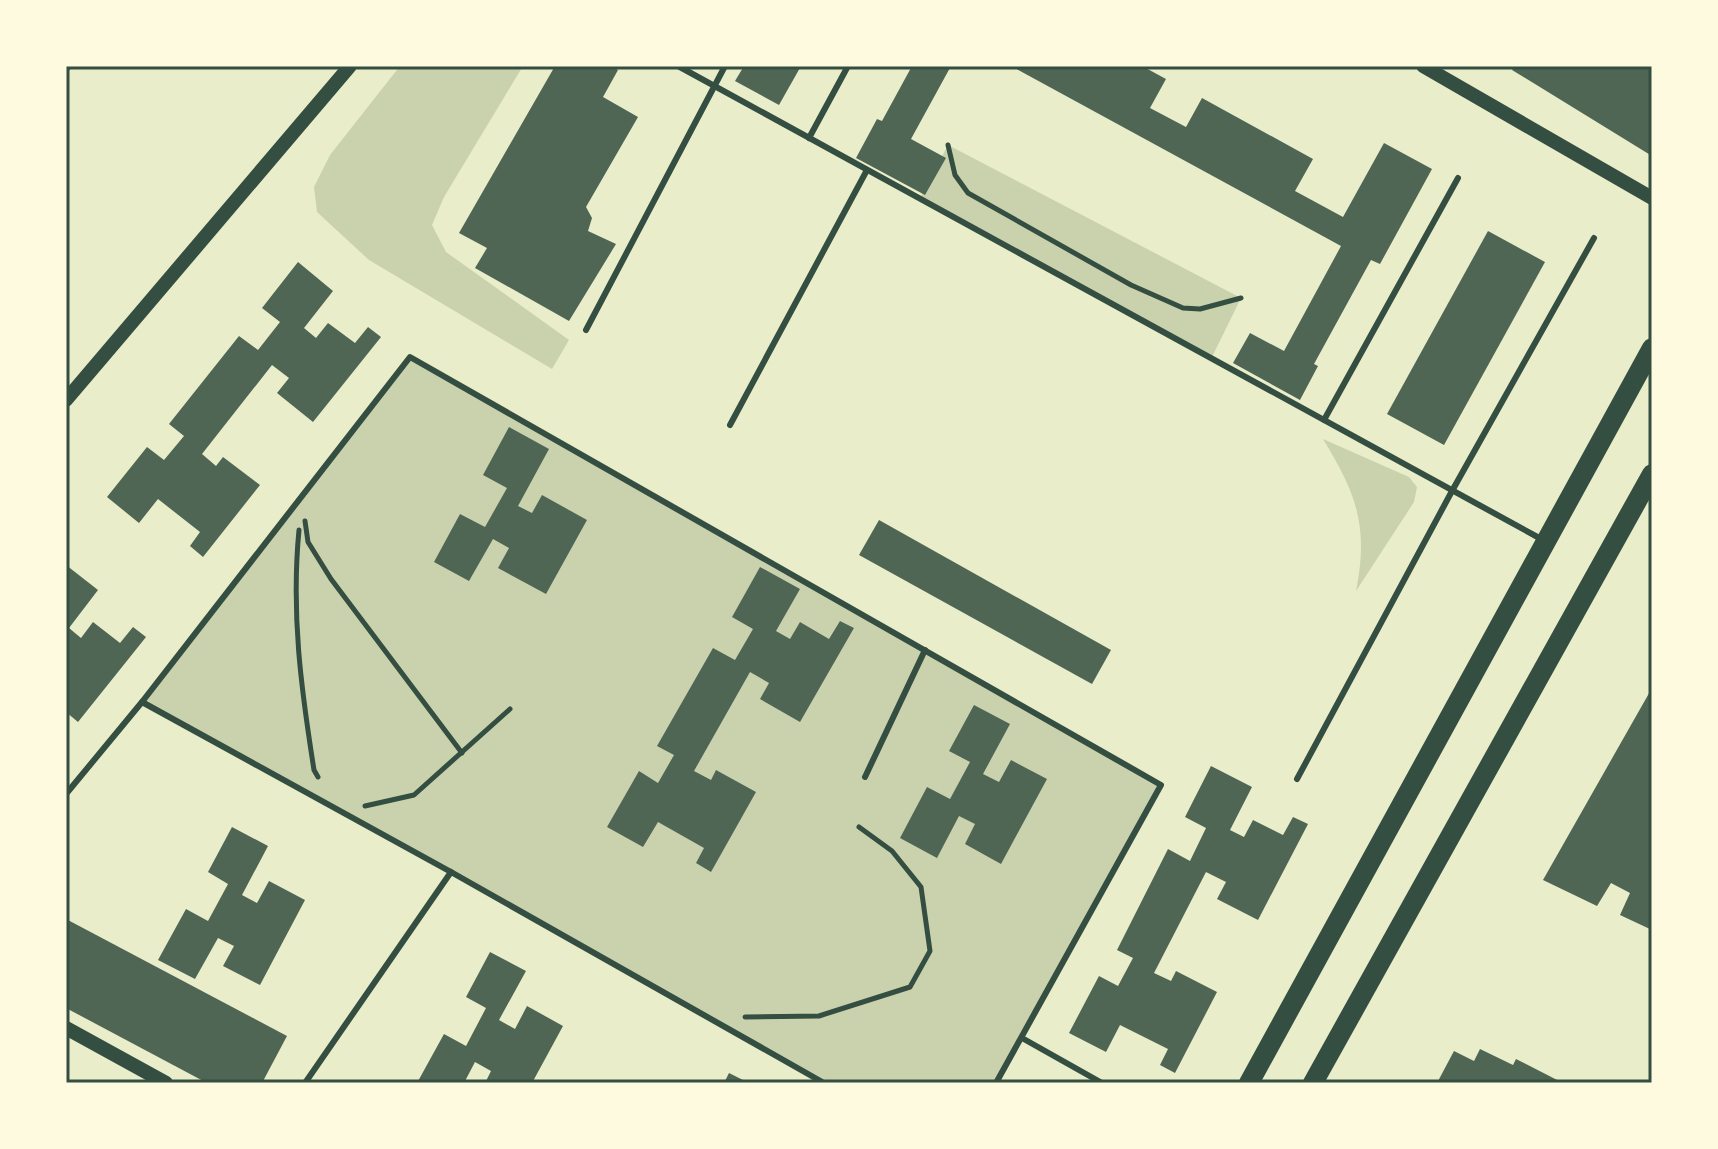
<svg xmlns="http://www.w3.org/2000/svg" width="1718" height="1149" font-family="Cabin,sans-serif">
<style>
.green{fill:#cad2ad}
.building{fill:#4f6655}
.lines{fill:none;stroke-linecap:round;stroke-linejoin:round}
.path{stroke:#344e41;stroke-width:5}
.service{stroke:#344e41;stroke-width:6}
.tertiary{stroke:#344e41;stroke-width:14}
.primary{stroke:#344e41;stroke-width:20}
.rail{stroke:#7c8e77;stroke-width:6}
.neatline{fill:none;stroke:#344e41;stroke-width:3}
</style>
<rect width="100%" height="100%" fill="#e9edc9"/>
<g class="green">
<polygon points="400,66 523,66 444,197 432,225 446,252 569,340 552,369 369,260 317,212 314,187 330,155"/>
<polygon points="948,145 1241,298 1211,359 919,200"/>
<polygon points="410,357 1161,785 996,1083 824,1083 142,702"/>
<path d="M1323,439L1409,477L1417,487L1414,502L1356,591C1369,526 1356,493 1323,439Z"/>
</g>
<g class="building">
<polygon points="555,66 611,66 618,70 603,97 638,117 586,207 592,218 588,231 616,244 569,321 475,268 487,248 459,233"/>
<polygon points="744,66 801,66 779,105 735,81"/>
<polygon points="912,66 951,66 911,139 946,158 925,195 856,158 877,119 882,121"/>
<polygon points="1011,66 1142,66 1166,79 1150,108 1186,127 1202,98 1313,159 1295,191 1343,217 1384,143 1432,169 1380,264 1371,260 1314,364 1318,366 1300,400 1233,363 1250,333 1284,351 1341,246"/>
<polygon points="1515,66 1652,66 1652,156 1512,70"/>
<polygon points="1488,231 1545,262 1444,445 1387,414"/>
<polygon points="298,262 333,291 304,328 316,338 328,323 355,343 368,327 381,337 313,422 277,393 289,378 272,365 202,454 216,466 223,457 260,485 203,557 190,546 200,532 158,499 139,523 107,497 147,447 164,460 184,436 169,424 239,336 258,350 280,322 262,308"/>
<polygon points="509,427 549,449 518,506 532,513 542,495 587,520 546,594 498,568 509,548 493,539 469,581 434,562 460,514 485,527 507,488 483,475"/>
<polygon points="879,520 1111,650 1092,684 859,555"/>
<polygon points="66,565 98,590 69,628 81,638 93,622 120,643 133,627 146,637 78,722 66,712"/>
<polygon points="760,567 800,589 776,631 790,639 800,622 829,639 840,621 854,628 800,722 760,699 769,683 750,672 694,771 711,780 716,770 756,792 711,872 696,863 704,848 658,822 643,847 607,827 639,771 658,783 674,755 657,746 713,648 735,660 753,629 732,617"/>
<polygon points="1652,688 1652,930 1620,915 1630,893 1611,883 1597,906 1543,880"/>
<polygon points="974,705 1010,724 983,774 999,782 1011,760 1047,779 1001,864 965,844 975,824 959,816 937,858 900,838 927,787 950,799 970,762 949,751"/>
<polygon points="1211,766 1252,787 1230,830 1244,837 1253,820 1283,835 1293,817 1308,824 1258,920 1217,899 1226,882 1206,872 1154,973 1171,981 1176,971 1217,992 1175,1073 1160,1065 1168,1049 1120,1025 1106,1052 1069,1033 1099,976 1118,986 1133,958 1117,950 1168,849 1190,861 1206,828 1185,817"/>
<polygon points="232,827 268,846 242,895 257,903 269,881 305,900 260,985 223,966 234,946 218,938 195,979 158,960 186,909 208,921 228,884 208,872"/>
<polygon points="66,919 287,1036 262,1083 207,1083 66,1008"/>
<polygon points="490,952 526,971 499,1020 515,1029 527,1006 563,1026 532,1083 485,1083 491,1071 475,1062 464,1083 417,1083 444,1034 466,1046 486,1008 466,997"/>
<polygon points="1480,1049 1513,1065 1516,1059 1563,1083 1437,1083 1454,1051 1474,1061"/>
<polygon points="729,1073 749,1083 724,1083"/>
</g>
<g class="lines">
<g class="path">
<polyline points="948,145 955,175 968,193 1131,285 1183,308 1200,309 1241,298"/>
<polyline points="305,521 308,542 331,579 462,753"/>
<path d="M299,530C291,613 301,688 314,770L318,777"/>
<polyline points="365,806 414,795 510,709"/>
<polyline points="745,1017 819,1016 910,987 930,951 921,887 892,851 859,827"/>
</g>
<g class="service">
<polyline points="678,66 1543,540"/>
<polyline points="809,138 848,66"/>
<polyline points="586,330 725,66"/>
<polyline points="1324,420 1458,178"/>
<polyline points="730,425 867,170"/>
<polyline points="865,777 925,650"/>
<polyline points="1297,779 1452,491 1594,238"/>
<polyline points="66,794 142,702"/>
<polyline points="1022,1038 1102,1083"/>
<polyline points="305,1083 451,872"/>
<polyline points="824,1083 451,872 142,702 410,357 1161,785 996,1083"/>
</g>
<g class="tertiary">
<polyline points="1423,66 1652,198"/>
<polyline points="66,400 350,66"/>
<polyline points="66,1028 166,1083"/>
</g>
<g class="primary">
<polyline points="1249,1083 1652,348"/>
<polyline points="1313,1083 1652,474"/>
</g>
<polyline class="rail" points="66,70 69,66"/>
</g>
<rect width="1718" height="1149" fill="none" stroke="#fefae0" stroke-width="136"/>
<rect x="68" y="68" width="1582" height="1013" class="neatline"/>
</svg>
